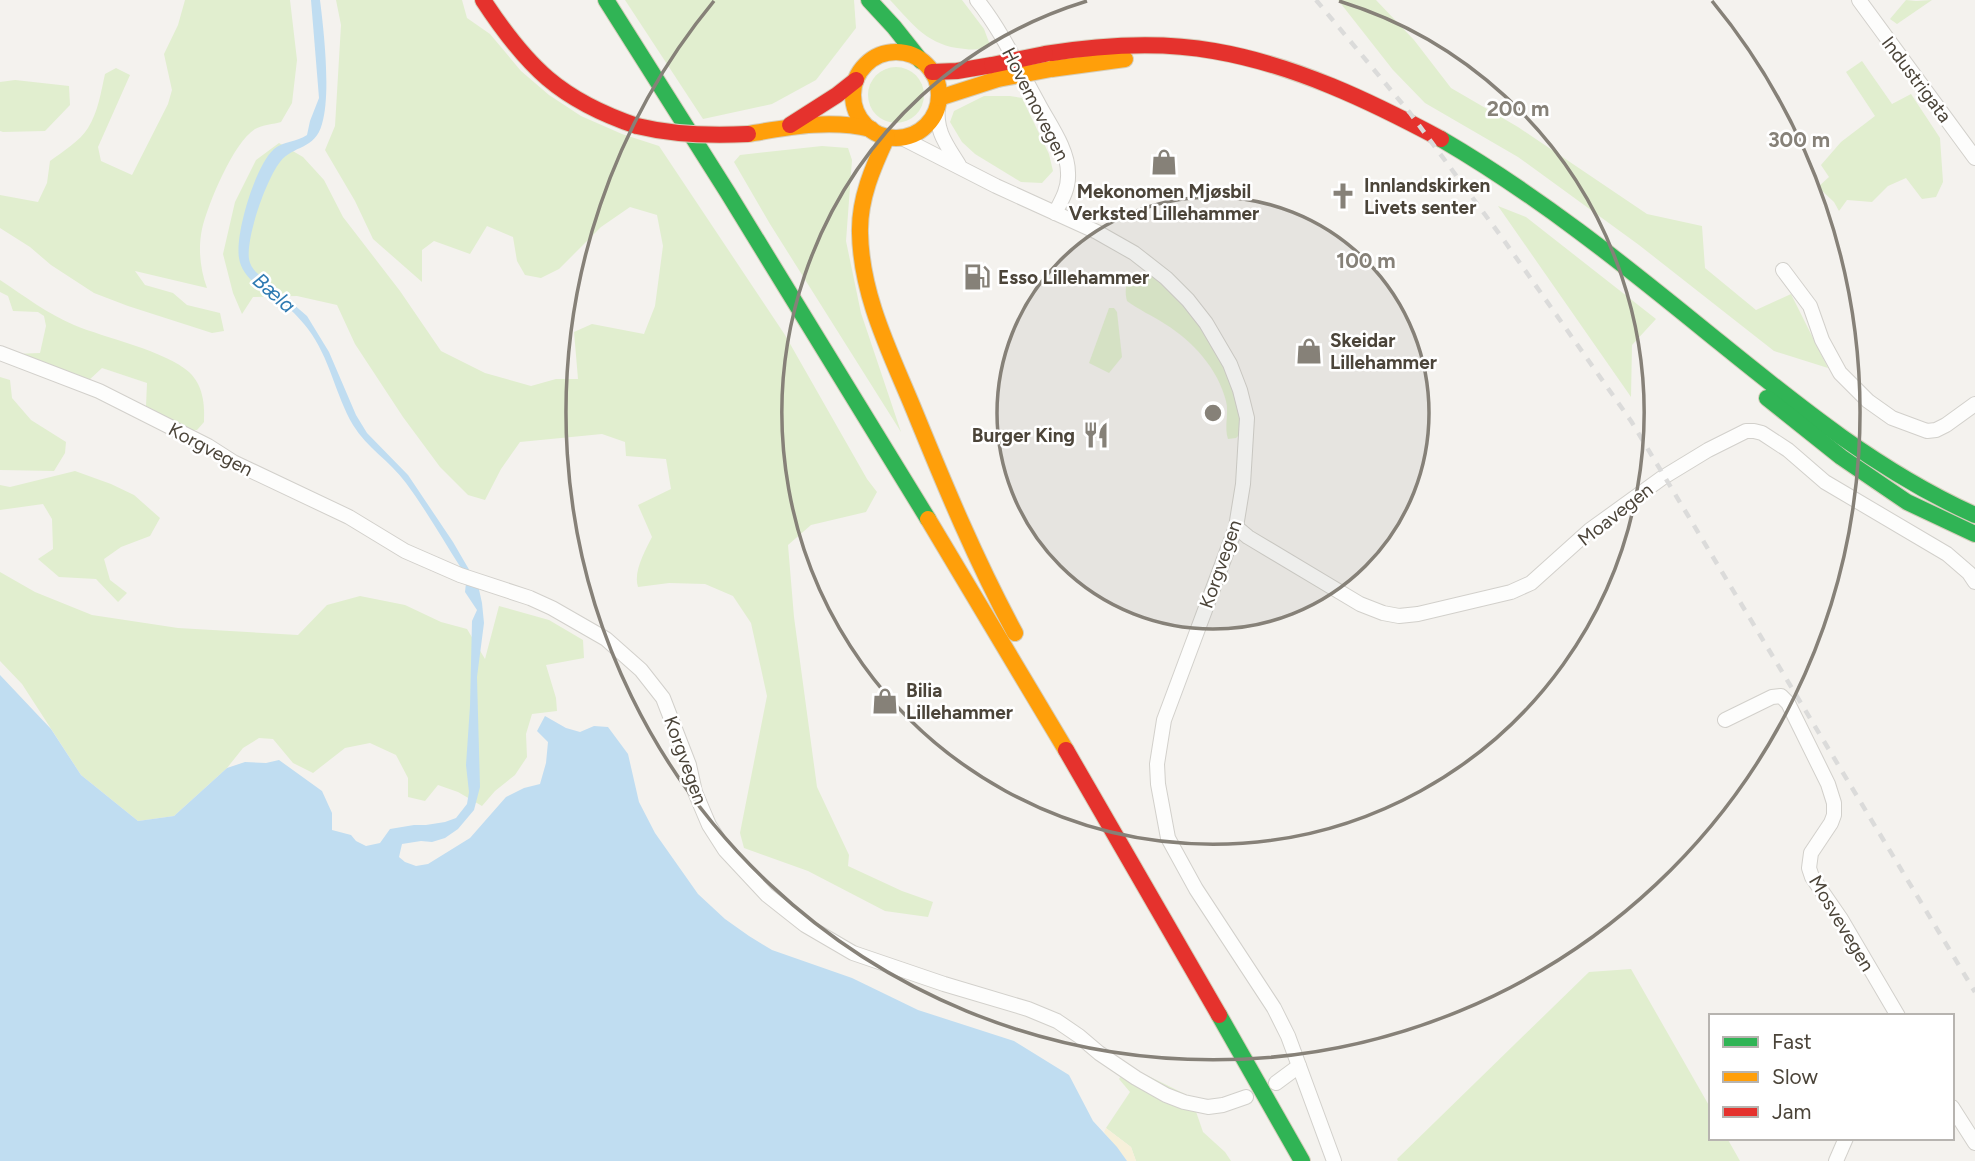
<svg xmlns="http://www.w3.org/2000/svg" width="1975" height="1161" font-family="Figtree,sans-serif">
<style>
.green{fill:#e1eecf}
.sand{fill:#f7f0da}
.water{fill:#c0ddf1}
.lines{fill:none;stroke-linecap:round;stroke-linejoin:round}
.street-casing{stroke:#d2d0cb;stroke-width:16}
.fast-casing{stroke:#d6cebb;stroke-width:18}
.slow-casing{stroke:#d6cebb;stroke-width:18}
.jam-casing{stroke:#d6cebb;stroke-width:18}
.street{stroke:#fdfdfc;stroke-width:14}
.fast{stroke:#30b455;stroke-width:16}
.slow{stroke:#ff9f0a;stroke-width:16}
.jam{stroke:#e5322d;stroke-width:16}
.rail{stroke:#dbdbda;stroke-width:4.5;stroke-dasharray:9 9;stroke-linecap:butt}
.slow-bridge-casing{stroke:#d6cebb;stroke-width:18;stroke-linecap:butt}
.jam-bridge-casing{stroke:#d6cebb;stroke-width:18;stroke-linecap:butt}
.slow-bridge{stroke:#ff9f0a;stroke-width:16}
.jam-bridge{stroke:#e5322d;stroke-width:16}
.ring{fill:none;stroke:#868178;stroke-width:3.5}
.labels{text-anchor:middle;stroke-width:5;stroke-linejoin:round;paint-order:stroke}
.street-label{font-size:19px;fill:#4b4439;stroke:#fff}
.poi-label{font-size:19px;font-weight:bold;fill:#4b4439;stroke:#fff;text-anchor:start}
.water-label{font-size:21px;font-style:italic;fill:#2e7ab2;stroke:#fff}
.centre{fill:#868178;stroke:#fff;stroke-width:3.5}
.ring-label{font-size:21px;text-anchor:middle;font-weight:bold;fill:#868178;stroke:#fff;stroke-width:5;stroke-linejoin:round;paint-order:stroke}
</style>
<rect width="100%" height="100%" fill="#f4f2ee"/>
<g class="green">
<path d="M185,0H290L297,60L292,103L281,122C274,124 262,125 255,129C233,143 208,204 202,229C198,248 200,269 207,288L135,271L145,285L173,293L187,305L220,313L224,331L212,333L128,306L94,293L51,265L30,247L0,228V195L38,202L47,183L50,161C62,152 80,141 88,128C98,112 101,92 105,74L116,68L130,75L98,147L101,161L132,175L168,104L172,90L164,54L178,25Z"/>
<path d="M336,0H462L467,18L490,34L521,71L549,95L581,116L622,134L659,146L785,335L867,479L877,492L866,512L811,525L788,545L794,617L817,787L849,855L848,866L902,891L933,902L928,917L885,911L808,871L744,848L740,833L767,696L751,623L733,596L705,584L669,583L638,587C633,572 645,551 652,537L638,505L671,489L666,459L626,456L625,442L602,434L520,442L501,469L485,500L468,495L440,467L403,417L355,344L337,305L297,296L253,297L242,314L233,293L223,254L235,202L256,160L279,143L303,157L324,180L343,217L400,291L441,351L485,373L531,386L556,379H578L574,332L592,324L644,334L655,306L663,246L657,215L630,207L601,227L559,269L541,278L525,275L517,261L513,237L487,226L470,254L434,241L422,250V282L373,239L355,201L325,150L335,126L341,25Z"/>
<polygon points="625,0 854,0 856,28 816,80 772,104 703,119"/>
<path d="M890,0H962L984,29L990,45C978,51 971,50 957,48C925,43 911,22 890,0Z"/>
<polygon points="1338,0 1376,0 1414,40 1451,88 1518,127 1647,214 1702,226 1705,268 1756,310 1791,294 1828,368 1774,351 1639,245 1518,157 1425,103 1393,70"/>
<polygon points="1906,0 1916,1 1932,0 1897,24 1890,19"/>
<polygon points="1862,61 1892,104 1911,94 1940,138 1943,182 1936,197 1922,199 1906,178 1888,186 1872,202 1847,200 1839,211 1834,202 1818,187 1829,177 1821,165 1841,142 1875,116 1846,72"/>
<circle cx="896" cy="95" r="28"/>
<polygon points="15,80 69,86 70,105 45,131 3,132 0,131 0,82"/>
<polygon points="984,96 1010,96 1022,98 1049,154 1053,171 1042,183 1021,182 975,154 962,142 950,122 954,111"/>
<polygon points="822,146 848,148 852,160 846,241 861,313 901,432 770,224 734,162 740,155"/>
<polygon points="1498,206 1526,217 1656,319 1632,345 1631,397"/>
<path d="M1140,273L1149,274C1197,312 1236,370 1241,433L1236,438L1228,439C1224,427 1229,413 1226,401C1218,369 1193,341 1165,324C1153,316 1139,310 1127,301C1124,288 1126,277 1140,273Z"/>
<path d="M0,280C24,296 48,314 74,325C105,338 166,351 189,372C203,385 205,404 204,422L197,430H191L146,406L147,383L102,368L88,381L15,354L40,353L46,326L44,316L38,312L13,311L8,296L0,292Z"/>
<polygon points="1109,308 1114,308 1117,312 1122,357 1109,373 1089,363"/>
<polygon points="0,377 10,380 12,398 31,420 66,442 65,453 54,471 0,470"/>
<polygon points="75,471 111,484 134,495 160,518 150,536 121,547 104,559 110,580 127,593 118,602 96,579 59,577 38,559 53,549 52,519 43,504 0,510 0,485 10,487"/>
<polygon points="0,572 35,592 92,615 178,628 298,635 327,605 360,596 405,605 441,622 467,629 485,659 499,606 549,620 583,640 584,658 546,665 556,698 557,711 532,714 526,734 527,757 515,775 495,791 482,806 458,792 438,785 425,801 408,797 408,778 396,755 370,743 345,748 313,773 293,763 273,739 259,738 243,748 227,768 174,816 138,821 81,775 22,684 0,661"/>
<polygon points="1631,969 1711,1109 1711,1138 1727,1138 1740,1161 1398,1161 1397,1159 1589,972"/>
<polygon points="1128,1066 1191,1097 1203,1132 1225,1152 1231,1161 1136,1161 1131,1147 1106,1128 1130,1092 1119,1079"/>
</g>
<polygon class="sand" points="1106,1128 1131,1147 1136,1161 1127,1161 1104,1132"/>
<path class="water" d="M311,0H320C324,32 331,94 322,124C315,150 293,145 280,162C266,180 246,237 249,259C250,265 253,269 257,273L307,316L329,352L356,415L367,433L408,475L453,542L478,585L482,603L484,623L477,677L480,787L474,810L458,829L445,838L432,842L421,841L402,844L399,857L405,862L416,866L428,864L470,838L506,797L524,788L540,784L546,763L548,742L537,731L545,716L566,728L580,732L594,726L608,727L628,754L639,802L655,833L698,894L725,919L749,936L772,950L852,978L918,1010L1014,1041L1069,1075L1093,1121L1117,1147L1127,1161H0V675L51,729L81,775L138,821L174,816L227,768L245,762L266,763L279,760L322,791L332,813V830L351,835L356,841L366,846L380,843L390,829L414,825H426L445,822L456,818L467,804L469,792L466,765L470,706L472,621L477,610L465,592L466,583L461,568C443,540 426,510 406,483C390,461 367,448 353,425C335,394 330,358 308,329C304,324 299,318 294,313C277,296 243,284 239,258C235,234 255,166 274,149C283,141 297,142 307,135L310,121L319,98Z"/>
<g class="lines">
<g class="street-casing">
<g id="street">
<path d="M977,0C1002,31 1019,69 1038,103C1049,124 1068,149 1068,173C1069,188 1062,200 1055,213"/>
<polyline points="1859,0 1975,158"/>
<path d="M938,105C935,131 946,144 959,165"/>
<polyline points="902,138 996,186 1097,232 1134,253 1166,278 1188,300 1206,323 1230,364 1240,390 1247,418 1243,484 1236,527 1164,720 1157,764 1158,784 1168,838 1196,889 1274,1008 1288,1036 1334,1161"/>
<polyline points="1783,270 1810,306 1822,340 1840,373 1868,401 1892,418 1927,431 1936,430 1946,425 1975,404"/>
<polyline points="0,353 99,391 208,446 233,462 349,517 405,551 460,575 530,598 552,608 606,639 641,670 663,698 689,765 695,792 709,825 725,850 767,895 805,925 853,953 944,984 1028,1009 1057,1021 1079,1036 1099,1053 1136,1078 1166,1095 1184,1102 1208,1107 1223,1105 1246,1097"/>
<polyline points="1236,527 1248,537 1360,604 1383,613 1399,616 1418,614 1511,592 1531,583 1590,530 1662,478 1708,450 1746,431 1754,431 1762,433 1788,450 1825,482 1947,554 1969,573 1975,582"/>
<polyline points="1725,720 1772,697 1781,696 1788,703 1828,784 1834,803 1834,815 1831,823 1811,853 1809,868 1812,877 1841,919 1898,1016"/>
<polyline points="1276,1083 1299,1066"/>
<polyline points="1952,1107 1975,1143"/>
<polyline points="1836,1161 1846,1138"/>
</g>
</g>
<g class="fast-casing">
<g id="fast">
<polyline points="606,0 728,193 928,519"/>
<polyline points="869,0 894,27 921,61"/>
<path d="M1441,139C1537,195 1622,263 1708,333C1792,401 1875,470 1975,515"/>
<polyline points="1767,398 1841,457 1907,502 1975,534"/>
<polyline points="1219,1015 1302,1161"/>
</g>
</g>
<g class="slow-casing">
<g id="slow">
<circle cx="896" cy="95" r="43"/>
<polyline points="1051,69 1125,59"/>
<polyline points="939,98 998,79"/>
<path d="M748,134C789,127 830,119 871,129"/>
<path d="M887,137C873,167 859,199 860,233C861,296 891,354 914,410C945,486 976,561 1015,633"/>
<polyline points="928,519 1066,750"/>
</g>
</g>
<g class="jam-casing">
<g id="jam">
<path d="M483,0C527,67 560,100 637,126"/>
<path d="M1045,54C1101,45 1158,41 1214,51C1295,65 1370,101 1441,139"/>
<polyline points="932,72 957,71 992,65"/>
<polyline points="790,125 837,95 856,80"/>
<polyline points="1066,750 1219,1015"/>
</g>
</g>
<use href="#street" class="street"/>
<use href="#fast" class="fast"/>
<use href="#slow" class="slow"/>
<use href="#jam" class="jam"/>
<polyline class="rail" points="1316,0 1410,113 1503,239 1631,421 1975,992"/>
<g class="slow-bridge-casing">
<polyline id="slow-bridge" points="998,79 1051,69"/>
</g>
<g class="jam-bridge-casing">
<g id="jam-bridge">
<polyline points="992,65 1045,54"/>
<path d="M637,126C674,135 710,136 748,134"/>
</g>
</g>
<use href="#slow-bridge" class="slow-bridge"/>
<use href="#jam-bridge" class="jam-bridge"/>
</g>
<circle cx="1213" cy="413" r="216" fill="#868178" fill-opacity=".12"/>
<g class="ring">
<circle cx="1213" cy="413" r="216"/>
<path d="M1339 1A431 431 0 1 1 1087 1"/>
<path d="M1712 1A647 647 0 1 1 714 1"/>
</g>
<defs>
<g id="shop-bare" transform="scale(2.1)"><path d="M-5-2.5h2.3a2.7 3.5 0 0 1 5.4 0H5L5.5 6h-11ZM-1.5-2.5h3a1.5 2.3 0 0 0-3 0Z" fill="#868178" stroke="#fff" stroke-width="2.5" paint-order="stroke"/></g>
<g id="church-bare" transform="scale(2.1)"><path d="M-1.2-6h2.4v3.5h3.3v2.4h-3.3V6h-2.4V-.1h-3.3v-2.4h3.3Z" fill="#868178" stroke="#fff" stroke-width="2.5" paint-order="stroke"/></g>
<g id="fuel-bare" transform="scale(2.1)"><path d="M-5.5-6h7V0h2V4h1.3V-2.5L3-4.5l.8-.8L6-3V5H2.5V1h-1V6h-7ZM-4.2-4.7v3.2H.2V-4.7Z" fill="#868178" stroke="#fff" stroke-width="2.5" paint-order="stroke"/></g>
<g id="restaurant-bare" transform="scale(2.1)"><path d="M-5-6h1v4h1v-4h1v4h1v-4h1v5L-1.5 .5V6h-2V.5L-5-1ZM5-6V6H3V1.5H1.5Q1.5-4 5-6Z" fill="#868178" stroke="#fff" stroke-width="2.5" paint-order="stroke"/></g>
</defs>
<g fill-rule="evenodd">
<use href="#shop-bare" x="1164" y="162"/>
<use href="#church-bare" x="1343" y="196"/>
<use href="#fuel-bare" x="977" y="277"/>
<use href="#shop-bare" x="1309" y="351"/>
<use href="#restaurant-bare" x="1096" y="435"/>
<use href="#shop-bare" x="885" y="701"/>
</g>
<g class="labels">
<g class="street-label">
<text transform="translate(1917 79) rotate(53)" y="7">Industrigata</text>
<text transform="translate(1036 104) rotate(63)" y="7">Hovemovegen</text>
<text transform="translate(211 449) rotate(28)" y="7">Korgvegen</text>
<text transform="translate(1615 514) rotate(-38)" y="7">Moavegen</text>
<text transform="translate(1220 564) rotate(-71)" y="7">Korgvegen</text>
<text transform="translate(686 760) rotate(70)" y="7">Korgvegen</text>
<text transform="translate(1842 923) rotate(59)" y="7">Mosvevegen</text>
</g>
<g class="poi-label">
<text x="1364" y="192">Innlandskirken<tspan x="1364" dy="22">Livets senter</tspan></text>
<text x="1164" y="198" text-anchor="middle">Mekonomen Mjøsbil<tspan x="1164" dy="22">Verksted Lillehammer</tspan></text>
<text x="998" y="284">Esso Lillehammer</text>
<text x="1330" y="347">Skeidar<tspan x="1330" dy="22">Lillehammer</tspan></text>
<text x="1075" y="442" text-anchor="end">Burger King</text>
<text x="906" y="697">Bilia<tspan x="906" dy="22">Lillehammer</tspan></text>
</g>
<g class="water-label">
<text transform="translate(274 293) rotate(41)" y="7">Bæla</text>
</g>
</g>
<circle cx="1213" cy="413" r="10" class="centre"/>
<g class="ring-label">
<text x="1518" y="116">200 m</text>
<text x="1799" y="147">300 m</text>
<text x="1366" y="268">100 m</text>
</g>
<rect x="1709" y="1014" width="245" height="126" fill="#ffffff" stroke="#b7b4b0" stroke-width="2"/>
<rect x="1723" y="1037" width="35" height="10" fill="#30b455" stroke="#b7b4b0" stroke-width="2"/>
<text x="1772" y="1049" font-size="21" fill="#4b4439">Fast</text>
<rect x="1723" y="1072" width="35" height="10" fill="#ff9f0a" stroke="#b7b4b0" stroke-width="2"/>
<text x="1772" y="1084" font-size="21" fill="#4b4439">Slow</text>
<rect x="1723" y="1107" width="35" height="10" fill="#e5322d" stroke="#b7b4b0" stroke-width="2"/>
<text x="1772" y="1119" font-size="21" fill="#4b4439">Jam</text>
</svg>
